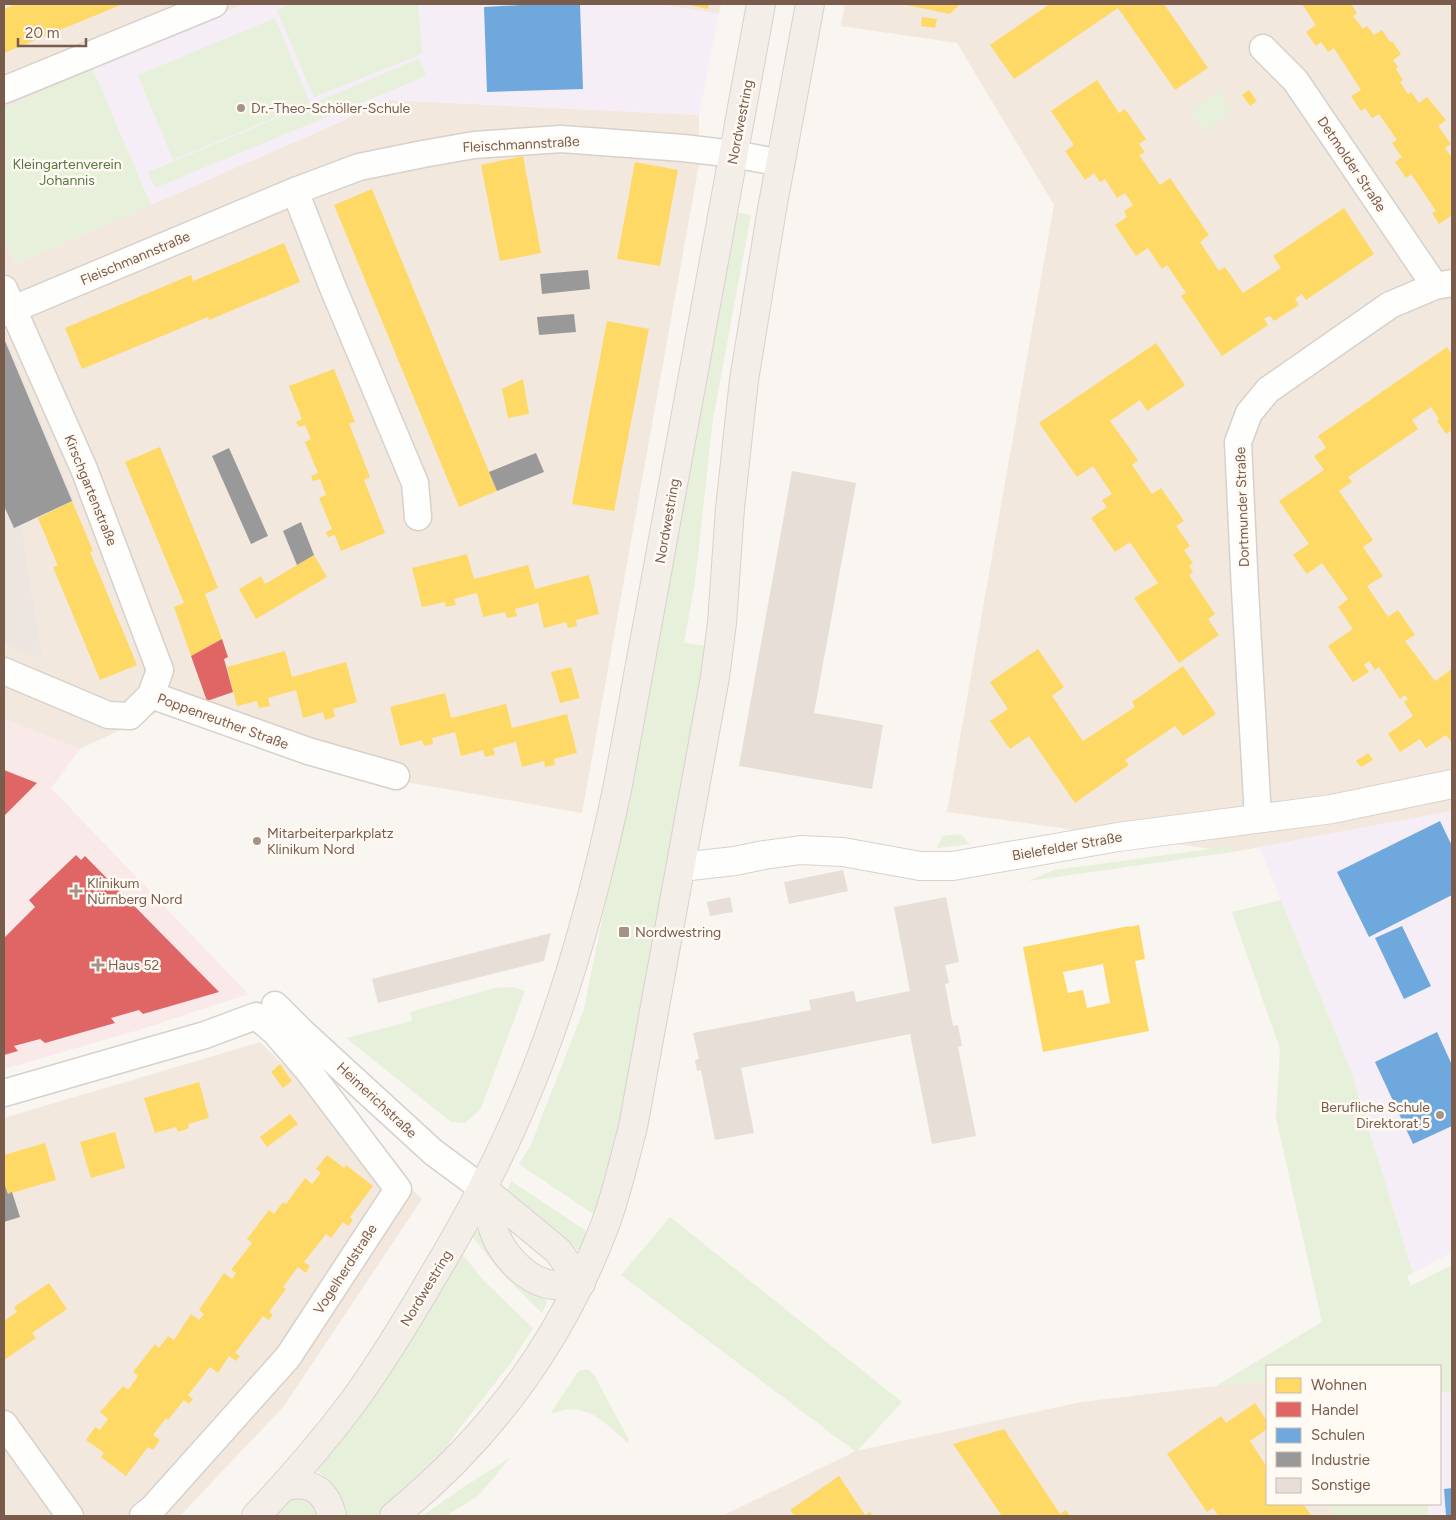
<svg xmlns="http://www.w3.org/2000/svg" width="1456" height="1520" font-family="Figtree,sans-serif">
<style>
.residential{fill:#f2e8de}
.industrial{fill:#ede5e0}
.education{fill:#f6eef6}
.medical{fill:#fae9e9}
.green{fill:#e7f0db}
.homes{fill:#ffd966;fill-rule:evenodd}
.shops{fill:#e06666}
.schools{fill:#6fa8dc}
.industry{fill:#999}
.building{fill:#e6ded7}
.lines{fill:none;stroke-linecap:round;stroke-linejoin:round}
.street-casing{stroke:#d7d1cb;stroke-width:29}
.secondary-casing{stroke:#d9d2cb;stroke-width:30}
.primary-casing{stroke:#dad1cc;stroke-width:30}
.street{stroke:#fefefd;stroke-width:26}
.secondary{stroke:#fefefd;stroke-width:28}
.primary{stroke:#f3eee8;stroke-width:28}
.poi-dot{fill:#a69286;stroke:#fffaf3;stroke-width:2}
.labels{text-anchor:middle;stroke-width:5;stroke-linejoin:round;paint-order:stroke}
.poi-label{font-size:14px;fill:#7a5c4d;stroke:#fffaf3;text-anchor:start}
.street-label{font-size:14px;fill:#7a5c4d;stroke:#fffaf3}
.park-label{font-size:14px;fill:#537a41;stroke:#fffaf3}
</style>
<rect width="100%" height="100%" fill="#f9f5f0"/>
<g class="residential">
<polygon points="4,4 245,4 4,109"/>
<polygon points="657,4 721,4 719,14"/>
<polygon points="845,4 1452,4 1452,811 1233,852 947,812 1054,205 957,43 841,26"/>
<polygon points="390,100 699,115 699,164 582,813 354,773 160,711 80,749 4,719 4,239 16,264"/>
<polygon points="260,1042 422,1199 284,1406 180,1516 4,1516 4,1118"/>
<polygon points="1267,1381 1267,1504 1333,1504 1333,1516 722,1516 856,1451 1081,1402 1216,1386"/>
</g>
<polygon class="industrial" points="6,338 75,501 21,525 42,659 4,643 4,339"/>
<g class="education">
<polygon points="245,4 657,4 719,14 699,115 390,100 151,205 93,69"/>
<polygon points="1452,811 1452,1252 1413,1273 1352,1074 1259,847"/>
<polygon points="1452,1392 1452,1516 1428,1516 1428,1504 1440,1504 1440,1393"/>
</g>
<polygon class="medical" points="4,719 80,749 51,788 248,994 142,1029 4,1069"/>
<g class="green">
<polygon points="291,4 418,4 422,54 314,97 277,10"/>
<polygon points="275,18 310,103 173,160 138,75"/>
<polygon points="419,59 426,76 155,188 148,172"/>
<polygon points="93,69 151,205 16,264 4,239 4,109"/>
<polygon points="1218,91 1232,112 1204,132 1189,111"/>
<polygon points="735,212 751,215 713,419 695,582 684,643 707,646 628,1096 598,1217 519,1164 530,1147 584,1009 629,786"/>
<polygon points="960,834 970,844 937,848 943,836"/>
<polygon points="1233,846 1233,852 1028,881 1054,870"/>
<polygon points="1281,900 1352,1074 1413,1273 1407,1276 1411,1286 1452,1265 1452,1392 1440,1393 1440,1366 1267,1366 1267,1381 1216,1386 1322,1322 1276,1118 1280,1049 1232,912"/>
<polygon points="514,987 525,991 480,1110 465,1123 451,1122 346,1038 412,1021 410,1012 495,988"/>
<polygon points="511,1181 591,1234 582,1251 577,1250 511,1196 507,1192"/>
<polygon points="670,1217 902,1402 856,1452 621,1275"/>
<polygon points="475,1231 480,1232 523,1279 546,1300 547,1303 542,1313 502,1274 471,1235"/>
<path d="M460,1251L484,1281L533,1328L510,1364L456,1433L438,1460L403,1497L378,1516H346C345,1494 330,1481 314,1468Z"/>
<path d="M582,1370H589L594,1375L629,1440L628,1443C603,1421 586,1400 551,1414L552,1411L578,1372Z"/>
<polygon points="511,1457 478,1496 446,1516 422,1516 465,1486"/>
<polygon points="301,1495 315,1505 320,1516 271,1516 287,1500"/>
<rect x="1333" y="1504" width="95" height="12"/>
</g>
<g class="homes">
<polygon points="16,4 123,4 4,53 4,9"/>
<polygon points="686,4 709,4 708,9"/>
<polygon points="902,4 960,4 950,14"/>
<polygon points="1050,4 1164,4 1208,68 1175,90 1118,8 1014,79 990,45"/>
<polygon points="1302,4 1351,4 1357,13 1353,16 1363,29 1367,26 1374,35 1382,30 1390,42 1392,41 1401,54 1393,60 1398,67 1396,69 1403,80 1400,82 1408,94 1411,92 1419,103 1427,97 1446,120 1438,126 1451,144 1445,148 1452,158 1452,218 1451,216 1439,224 1432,213 1436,211 1411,174 1406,178 1395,162 1402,157 1392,143 1397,140 1379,114 1372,118 1365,108 1361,111 1351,96 1361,90 1334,48 1328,52 1321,42 1316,46 1306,32 1316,25"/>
<polygon points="922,17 937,19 935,28 921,26"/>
<polygon points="1097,80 1119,113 1125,109 1146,139 1139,144 1145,152 1139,155 1160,185 1170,178 1209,235 1200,242 1219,271 1225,267 1243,293 1281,268 1273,256 1344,208 1374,254 1306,300 1302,294 1299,296 1295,299 1299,305 1274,321 1270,316 1267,317 1264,319 1268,325 1222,356 1181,296 1186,293 1167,265 1162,269 1148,248 1136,256 1115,225 1127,217 1124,211 1133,205 1125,193 1117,198 1105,179 1100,182 1094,173 1085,180 1065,151 1074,145 1051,111"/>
<polygon points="1249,90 1257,101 1250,106 1242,95"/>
<polygon points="523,156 541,253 500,261 481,165"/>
<polygon points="635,162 678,170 660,266 617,259"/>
<polygon points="372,189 497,491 459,507 334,205"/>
<polygon points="284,243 300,282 209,320 208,317 82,369 65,328 191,275 193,281"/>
<polygon points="607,321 649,329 614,511 572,504"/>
<polygon points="1156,343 1185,385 1147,411 1140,400 1110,421 1138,460 1132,465 1152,494 1161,488 1184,521 1176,526 1190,546 1184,550 1193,563 1189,566 1193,572 1189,575 1215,614 1208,619 1219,635 1179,663 1134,598 1158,583 1130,542 1115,552 1091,518 1107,507 1102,500 1112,494 1093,466 1077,477 1039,423"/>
<polygon points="1447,347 1452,355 1452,430 1446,434 1437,421 1439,419 1431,407 1412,420 1418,429 1348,477 1352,482 1339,491 1373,540 1363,547 1383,576 1367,586 1388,617 1398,610 1415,635 1405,641 1435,681 1452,669 1452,743 1446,735 1426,748 1420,739 1400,752 1388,734 1413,716 1404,702 1408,699 1405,695 1400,699 1379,667 1375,670 1369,661 1364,665 1369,672 1353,682 1328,646 1353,629 1338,607 1348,599 1322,563 1307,574 1293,555 1309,544 1279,501 1324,470 1314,456 1326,448 1318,436"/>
<polygon points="334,369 355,422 349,424 370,477 364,480 385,533 341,551 335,535 328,537 326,532 332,529 319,498 326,495 320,479 313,481 311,476 318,473 305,442 311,439 305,425 299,427 296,422 302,419 289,386"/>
<polygon points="523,379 529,414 508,418 502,389"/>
<polygon points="160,447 218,588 205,594 222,639 191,656 174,607 184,603 125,462"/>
<polygon points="72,501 93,551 90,552 137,665 100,680 53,567 58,566 38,518"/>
<polygon points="467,554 474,579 528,565 535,589 589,575 599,614 576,620 577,626 568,628 566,622 544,628 538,603 515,609 517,616 507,618 505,612 483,617 477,593 454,599 456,605 446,607 445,602 422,607 412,568"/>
<polygon points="314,555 327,577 256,619 239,589 261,576 265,584"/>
<polygon points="1038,649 1064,687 1052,696 1083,741 1135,707 1132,702 1183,666 1216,714 1183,736 1175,726 1125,760 1129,765 1075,803 1029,736 1010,749 990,721 1008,709 990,682"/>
<polygon points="285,651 292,677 346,662 357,702 333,709 335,717 325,720 323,712 303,718 296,690 268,698 270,706 259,708 257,701 237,706 227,667"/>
<polygon points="571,667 580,698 560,703 551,672"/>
<polygon points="445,693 451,718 506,704 512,728 567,714 577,753 554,759 555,765 545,767 544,761 522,767 516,742 493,748 495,755 485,757 483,750 461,756 455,732 432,738 433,744 424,746 422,740 400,746 390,707"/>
<polygon points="1368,753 1373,760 1361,767 1356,761"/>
<path d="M1139,925L1145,959L1135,961L1149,1031L1043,1052L1023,947L1129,926V927ZM1103,964L1110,1003L1087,1008L1083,990L1068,993L1063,972Z"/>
<polygon points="280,1064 292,1081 283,1088 271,1072"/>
<polygon points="199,1082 209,1118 188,1124 189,1128 178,1132 176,1127 155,1133 144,1098"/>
<polygon points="290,1114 298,1124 267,1147 260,1137"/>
<polygon points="115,1132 125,1168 91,1178 80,1142"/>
<polygon points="45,1143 56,1180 8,1194 4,1182 4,1155"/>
<polygon points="327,1155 344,1168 346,1165 373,1186 350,1217 353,1220 348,1226 343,1222 331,1238 326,1234 304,1262 310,1266 306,1273 298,1267 283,1287 286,1289 269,1312 273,1315 269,1320 263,1316 235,1353 240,1356 236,1361 229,1356 218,1373 210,1367 188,1395 193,1399 189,1404 184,1400 168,1420 166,1418 153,1435 160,1440 153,1450 148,1447 126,1476 101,1457 104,1453 86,1440 95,1427 100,1430 108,1419 100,1412 123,1386 128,1390 138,1376 133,1372 155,1344 159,1348 168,1336 174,1340 191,1314 199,1320 204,1314 199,1310 224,1273 232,1279 236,1273 231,1270 252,1243 247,1239 269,1210 274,1214 283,1202 286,1204 305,1178 312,1184 321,1173 316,1169"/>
<polygon points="49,1283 67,1309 32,1333 36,1338 4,1360 4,1321 17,1312 14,1307"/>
<polygon points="1255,1403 1267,1421 1267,1429 1250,1441 1267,1467 1267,1504 1303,1504 1312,1516 1218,1516 1213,1508 1207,1512 1167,1454 1221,1416 1226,1423"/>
<polygon points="1004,1429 1060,1514 1066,1510 1070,1516 1002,1516 953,1444"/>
<polygon points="839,1476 865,1515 870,1512 873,1516 795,1516 790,1510"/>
</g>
<g class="shops">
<polygon points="222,639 228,657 224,659 233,692 207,701 191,656"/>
<polygon points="4,770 37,783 4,816"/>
<polygon points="76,855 81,860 85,856 219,992 143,1014 139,1010 111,1018 115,1023 45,1043 40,1039 14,1046 18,1051 4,1055 4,938 35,907 29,900"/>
</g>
<g class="schools">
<polygon points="538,4 580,4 583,89 487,92 484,7"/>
<polygon points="1440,821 1452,846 1452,895 1369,937 1337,872"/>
<polygon points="1402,926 1431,986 1404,999 1375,938"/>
<polygon points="1437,1032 1452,1065 1452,1126 1413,1144 1375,1062"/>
<polygon points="1452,1488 1452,1516 1446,1516 1444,1489"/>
</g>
<g class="industry">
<polygon points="588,270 590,289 542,294 540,274"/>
<polygon points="574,314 576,332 539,335 537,317"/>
<polygon points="5,341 72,501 14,528 4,506 4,342"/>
<polygon points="229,448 268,536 251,544 212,456"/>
<polygon points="536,453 544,472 497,491 489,472"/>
<polygon points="301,522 314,555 297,565 283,531"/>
<polygon points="4,1183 8,1194 12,1192 20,1217 4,1222"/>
</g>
<g class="building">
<polygon points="792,471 856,483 814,713 883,725 872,789 739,766"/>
<polygon points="843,870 848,891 789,904 784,882"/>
<polygon points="730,897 733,912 710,916 707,902"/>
<polygon points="946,897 959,962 945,965 949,983 945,984 953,1026 958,1025 962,1046 958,1047 976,1136 932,1144 910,1034 741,1068 754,1133 715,1140 701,1070 697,1071 695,1060 699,1059 693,1033 811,1010 809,1000 854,991 856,1002 910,991 894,907"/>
<polygon points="551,933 544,961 378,1003 372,979"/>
</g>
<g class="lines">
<g class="street-casing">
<g id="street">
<polyline points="1263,48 1295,80 1435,286"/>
<polyline points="4,90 214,4"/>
<polyline points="295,191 331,283 415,483 418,517"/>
<polyline points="4,289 84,469 160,670 151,695 130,716 108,715 4,671"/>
<polyline points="4,313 295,191 359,167 423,154 474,145 561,139 683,148 734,154 781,163"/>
<polyline points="151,695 308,751 396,776"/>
<polyline points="1258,817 1245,590 1238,442 1249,413 1268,390 1390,305 1435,286 1452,283"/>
<polyline points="275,1005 302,1032 433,1152 483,1189"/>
<polyline points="4,1093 205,1035 256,1016 275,1032 307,1069 398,1189 288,1357 153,1508 143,1516"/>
<polyline points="4,1424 70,1516"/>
</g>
</g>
<g class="secondary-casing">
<polyline id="secondary" points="681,867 735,861 764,855 801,850 843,852 920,866 953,866 1118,837 1332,809 1452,784"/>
</g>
<g class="primary-casing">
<g id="primary">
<path d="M483,1189C487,1203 489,1220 495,1234C504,1256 528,1283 554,1285C562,1286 572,1284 581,1283"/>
<polyline points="483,1189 558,1251 581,1283"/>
<path d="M283,1487C309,1479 326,1490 332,1516"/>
<path d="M256,1516C290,1480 323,1442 353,1402C382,1362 408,1319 433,1276C468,1218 500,1158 526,1095C568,995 596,890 618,785L761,4"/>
<path d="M394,1516C490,1438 561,1342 605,1225C617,1193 624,1160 633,1127L715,677L722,623L730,508L744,380L772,209L810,4"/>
</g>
</g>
<use href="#street" class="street"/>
<use href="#secondary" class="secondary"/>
<use href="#primary" class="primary"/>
</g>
<g class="poi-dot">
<circle cx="241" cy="108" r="5"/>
<circle cx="257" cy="841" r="5"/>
<path d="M73.5 883.5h5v5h5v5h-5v5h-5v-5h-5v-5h5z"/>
<rect x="618" y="926" width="12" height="12" rx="2.5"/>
<path d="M95.5 957.5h5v5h5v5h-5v5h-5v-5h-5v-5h5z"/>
<circle cx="1440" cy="1115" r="5"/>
</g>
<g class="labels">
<g class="poi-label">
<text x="251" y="113">Dr.-Theo-Schöller-Schule</text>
<text x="267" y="838">Mitarbeiterparkplatz<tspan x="267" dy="16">Klinikum Nord</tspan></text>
<text x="87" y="888">Klinikum<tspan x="87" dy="16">Nürnberg Nord</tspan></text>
<text x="635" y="937">Nordwestring</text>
<text x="108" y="970">Haus 52</text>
<text x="1430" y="1112" text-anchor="end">Berufliche Schule<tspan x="1430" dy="16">Direktorat 5</tspan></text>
</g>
<g class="street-label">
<text transform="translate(740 122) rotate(-79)" y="5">Nordwestring</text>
<text transform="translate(521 144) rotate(-3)" y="5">Fleischmannstraße</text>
<text transform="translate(1352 164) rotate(56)" y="5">Detmolder Straße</text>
<text transform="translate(135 258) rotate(-23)" y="5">Fleischmannstraße</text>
<text transform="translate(91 490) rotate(68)" y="5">Kirschgartenstraße</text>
<text transform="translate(1242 507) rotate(-92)" y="5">Dortmunder Straße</text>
<text transform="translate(667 521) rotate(-80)" y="5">Nordwestring</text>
<text transform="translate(223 721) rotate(20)" y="5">Poppenreuther Straße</text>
<text transform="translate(1067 846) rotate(-10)" y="5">Bielefelder Straße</text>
<text transform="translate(377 1100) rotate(43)" y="5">Heimerichstraße</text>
<text transform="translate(345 1269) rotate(-57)" y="5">Vogelherdstraße</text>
<text transform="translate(426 1288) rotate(-59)" y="5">Nordwestring</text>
</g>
<g class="park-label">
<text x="67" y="169">Kleingartenverein<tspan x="67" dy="16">Johannis</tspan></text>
</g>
</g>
<rect width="1456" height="1520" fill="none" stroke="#7a5c4d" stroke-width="10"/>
<rect x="1266" y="1365" width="175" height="140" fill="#fffaf3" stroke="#cabbb1"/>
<rect x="1276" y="1378" width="25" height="15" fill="#ffd966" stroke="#cabbb1"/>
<text x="1311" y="1390" font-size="15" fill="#7a5c4d">Wohnen</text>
<rect x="1276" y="1402" width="25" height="15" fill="#e06666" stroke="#cabbb1"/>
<text x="1311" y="1415" font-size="15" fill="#7a5c4d">Handel</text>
<rect x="1276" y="1428" width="25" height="15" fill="#6fa8dc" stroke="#cabbb1"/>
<text x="1311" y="1440" font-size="15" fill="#7a5c4d">Schulen</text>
<rect x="1276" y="1452" width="25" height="15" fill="#999999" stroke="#cabbb1"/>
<text x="1311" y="1465" font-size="15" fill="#7a5c4d">Industrie</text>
<rect x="1276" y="1478" width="25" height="15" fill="#e6ded7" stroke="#cabbb1"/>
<text x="1311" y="1490" font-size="15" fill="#7a5c4d">Sonstige</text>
<path d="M18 38v8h68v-8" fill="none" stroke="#7a5c4d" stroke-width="2.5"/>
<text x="25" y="38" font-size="15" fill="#7a5c4d" stroke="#fffaf3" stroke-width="4" paint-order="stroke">20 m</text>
</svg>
